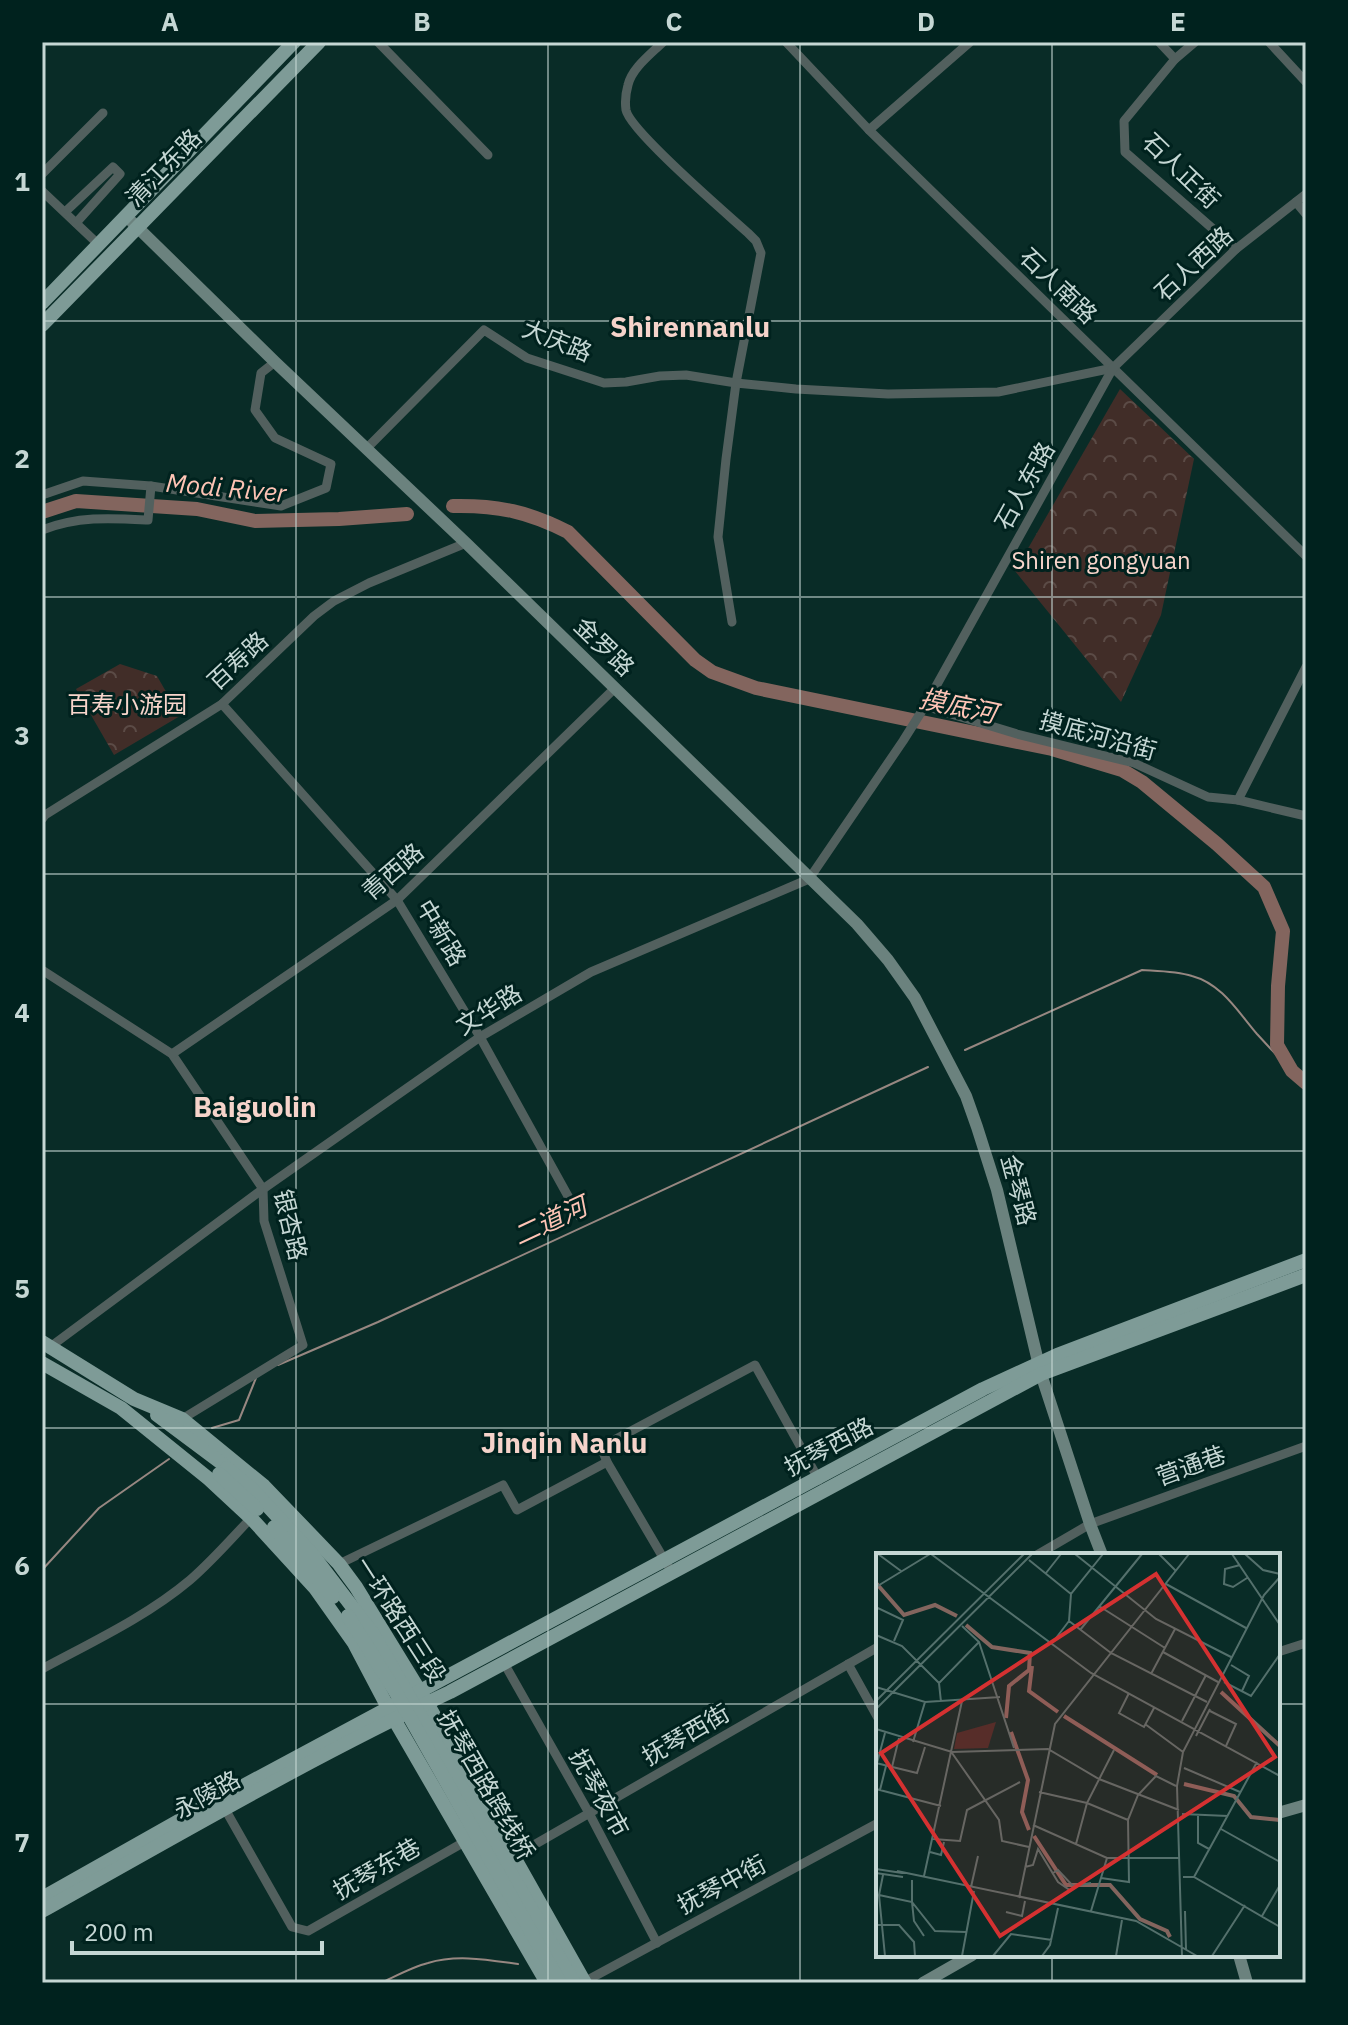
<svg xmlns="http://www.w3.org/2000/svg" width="1348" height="2025" font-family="'IBM Plex Sans','Noto Sans SC',sans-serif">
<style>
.forest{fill:url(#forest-crowns)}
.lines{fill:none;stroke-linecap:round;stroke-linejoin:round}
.stream{stroke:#978781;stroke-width:2}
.river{stroke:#83655e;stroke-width:14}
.street{stroke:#52605e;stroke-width:9}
.secondary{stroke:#6b827e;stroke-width:12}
.primary{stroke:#7e9b97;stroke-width:14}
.primary-bridge{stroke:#7e9b97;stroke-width:14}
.grid{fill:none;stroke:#c5d7d4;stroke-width:2;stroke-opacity:0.55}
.labels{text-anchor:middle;stroke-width:6;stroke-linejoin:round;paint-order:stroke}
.street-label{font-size:24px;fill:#c5d7d4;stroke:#00221e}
.park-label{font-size:24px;fill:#f8d5cb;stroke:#00221e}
.water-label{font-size:26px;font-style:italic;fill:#fec4b5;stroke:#00221e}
.quarter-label{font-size:28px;font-weight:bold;fill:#f5d3ca;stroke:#00221e}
.inset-river{fill:none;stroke:#83655e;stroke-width:4}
.inset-road{fill:none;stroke:#54706c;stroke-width:2}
.view{fill:#d53131;fill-opacity:0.15;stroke:#d53131;stroke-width:4}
.inset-edge{fill:none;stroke:#c5d7d4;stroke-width:4}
.neatline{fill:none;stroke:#c5d7d4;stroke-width:3}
.grid-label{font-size:26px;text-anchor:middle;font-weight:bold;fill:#c5d7d4}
</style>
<defs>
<pattern id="forest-crowns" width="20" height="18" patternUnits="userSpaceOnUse" patternTransform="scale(2)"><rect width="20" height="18" fill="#412d28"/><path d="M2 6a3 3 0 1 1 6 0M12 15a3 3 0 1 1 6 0" fill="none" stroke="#5b4b46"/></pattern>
</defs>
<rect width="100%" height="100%" fill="#092c27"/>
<g class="forest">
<polygon points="1120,389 1194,459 1161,615 1121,702 1015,571"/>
<polygon points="120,664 157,676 180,716 114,755 76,689"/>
</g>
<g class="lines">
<g class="stream">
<path d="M965,1050L1142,970C1158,971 1176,971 1192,976C1222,984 1238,1012 1257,1034C1268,1046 1280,1059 1292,1071"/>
<polyline points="278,1365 378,1322 928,1067"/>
<polyline points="212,1428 239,1420 256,1378"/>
<polyline points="42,1570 99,1508 169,1459"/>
<path d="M381,1983C396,1976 412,1967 428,1963C457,1954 489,1960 518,1964"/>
</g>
<g class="river">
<path d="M453,506C498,505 529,512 568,532L695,660L712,672L756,688L1052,749L1122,770L1142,782L1217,844L1264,887L1283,931L1278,986L1277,1045L1292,1071L1306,1083"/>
<polyline points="42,512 76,501 197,509 255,521 339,519 407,514"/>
</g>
<g class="street">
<polyline points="378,42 488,155"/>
<path d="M663,42C651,54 632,68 628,85C626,92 625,103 626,110C630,131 726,213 748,233L756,241L761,253L736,383L726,459L718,537L732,622"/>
<polyline points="786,42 869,130 1306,556"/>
<polyline points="1159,42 1175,59"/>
<polyline points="1195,42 1175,59 1124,121 1125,152 1236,249"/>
<polyline points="1269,42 1306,82"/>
<polyline points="869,130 970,42"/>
<polyline points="42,174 103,113"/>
<polyline points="42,191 98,244"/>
<polyline points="1296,202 1306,214"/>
<polyline points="65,212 113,167 120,174 76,223"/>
<polyline points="367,448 484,330 527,358 604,383 626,382 660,376 686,375 736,383 796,389 888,394 998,392 1113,368"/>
<polyline points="42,495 83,481 151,486 281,506 326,488 331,464 275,438 255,410 261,373 275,362"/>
<path d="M42,530C78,516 110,518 148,520L151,486"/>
<polyline points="222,704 397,900 480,1037 579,1216"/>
<polyline points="925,706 1017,734 1134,763 1208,797 1238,800 1306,816"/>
<polyline points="1238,800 1306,667"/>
<polyline points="42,819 45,815 222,704 314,616 334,601 369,583 466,543"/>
<polyline points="42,970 172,1054 263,1189 264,1221 303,1345 182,1419"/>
<polyline points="172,1054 397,900 615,688"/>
<polyline points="50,1347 263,1189 480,1037 591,972 809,879 903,741 925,706 1113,368 1236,249 1306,194"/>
<polyline points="1037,1555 1090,1524 1306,1446"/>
<polyline points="339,1564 503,1485 517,1510 607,1462"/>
<polyline points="668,1566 607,1462 601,1447 755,1365 819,1480"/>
<polyline points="1278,1652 1306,1643"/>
<polyline points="504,1663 589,1813 657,1943"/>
<polyline points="848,1664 878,1718"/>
<path d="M42,1669C92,1642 146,1617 190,1580C212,1561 231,1539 251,1518"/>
<polyline points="225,1809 292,1927 308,1931 466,1841"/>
<polyline points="513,1857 878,1647"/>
<polyline points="584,1982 878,1823"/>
</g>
<g class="secondary">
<polyline points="132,222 275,362 466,543 857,924 888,960 915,998 966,1096 977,1127 997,1190 1041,1374 1090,1524 1102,1555"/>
<polyline points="1278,1813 1306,1805"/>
<polyline points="1239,1955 1247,1983"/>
<polyline points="923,1983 972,1955"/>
</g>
<g class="primary">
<polyline points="42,303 294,42"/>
<polyline points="42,325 319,42"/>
<polyline points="42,1342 134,1399 182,1419 264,1486 339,1564 356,1587 427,1703 585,1983"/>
<polyline points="42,1363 121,1408 209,1479 251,1518 315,1588 354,1643 394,1719 547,1983"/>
<polyline points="157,1415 224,1465"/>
<polyline points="42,1898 189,1815 983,1389 1057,1355 1306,1260"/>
<path d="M42,1911C176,1836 310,1758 450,1692L1041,1374L1306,1275"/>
</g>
<g class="primary-bridge">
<polyline points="227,1468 251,1488 312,1554 373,1634 574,1983"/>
<polyline points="219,1474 257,1509"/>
<polyline points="274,1527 333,1597"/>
<polyline points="348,1616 395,1691 560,1983"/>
</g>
</g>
<path class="grid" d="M296,42V1983M548,42V1983M800,42V1983M1052,42V1555M42,321H1306M42,597H1306M42,874H1306M42,1151H1306M42,1428H1306M42,1704H878M1278,1704H1306M1052,1955V1983"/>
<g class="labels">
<g class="street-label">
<text transform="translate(164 168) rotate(-46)" y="8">清江东路</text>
<text transform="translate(1181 171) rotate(44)" y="8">石人正街</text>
<text transform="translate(1194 264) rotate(-43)" y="8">石人西路</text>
<text transform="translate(1058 286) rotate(44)" y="8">石人南路</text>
<text transform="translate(557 341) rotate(22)" y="8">大庆路</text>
<text transform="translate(1025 486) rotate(-61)" y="8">石人东路</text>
<text transform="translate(604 647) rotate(44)" y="8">金罗路</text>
<text transform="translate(238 661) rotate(-43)" y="8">百寿路</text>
<text transform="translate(1098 736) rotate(16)" y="8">摸底河沿街</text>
<text transform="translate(393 872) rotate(-41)" y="8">青西路</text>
<text transform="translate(441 933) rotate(59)" y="8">中新路</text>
<text transform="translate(489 1010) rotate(-32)" y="8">文华路</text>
<text transform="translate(1018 1190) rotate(75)" y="8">金琴路</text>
<text transform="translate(290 1225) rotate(77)" y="8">银杏路</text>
<text transform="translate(829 1447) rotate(-28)" y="8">抚琴西路</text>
<text transform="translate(1191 1466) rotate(-20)" y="8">营通巷</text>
<text transform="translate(400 1620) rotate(57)" y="8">一环路西三段</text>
<text transform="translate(686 1735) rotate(-30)" y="8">抚琴西街</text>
<text transform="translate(486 1785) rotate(60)" y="8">抚琴西路跨线桥</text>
<text transform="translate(599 1793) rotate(61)" y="8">抚琴夜市</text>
<text transform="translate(207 1795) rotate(-29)" y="8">永陵路</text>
<text transform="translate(377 1869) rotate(-30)" y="8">抚琴东巷</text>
<text transform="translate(722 1885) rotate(-28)" y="8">抚琴中街</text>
</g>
<g class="park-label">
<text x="1101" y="569">Shiren gongyuan</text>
<text x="127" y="713">百寿小游园</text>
</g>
<g class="water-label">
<text transform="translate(226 488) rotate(5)" y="9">Modi River</text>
<text transform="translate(958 706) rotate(12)" y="9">摸底河</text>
<text transform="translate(550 1221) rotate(-25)" y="9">二道河</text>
</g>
<g class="quarter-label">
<text x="690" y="337">Shirennanlu</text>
<text x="255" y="1117">Baiguolin</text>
<text x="564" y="1453">Jinqin Nanlu</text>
</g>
</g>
<g transform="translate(876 1553)">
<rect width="404" height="404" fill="#092c27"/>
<path d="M120,169L112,195L78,196L81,180Z" fill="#412d28"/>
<path class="inset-river" d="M0,30L28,62L59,52L81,63M90,72L116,94L154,100L153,117L133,133L130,165M156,113L153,138L182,159M345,139L404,193M188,163L281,222M135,179L152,227L146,259L153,277M308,231L358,243L375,264L404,267M158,283L190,332H234L264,366L291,378L294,384"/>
<path class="inset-road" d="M2,1L25,18M55,1L215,120L404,223M199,1L280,66L355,104M283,1L300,18M356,1L389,50M369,1L387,17L404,21M153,7L195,41M364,12L349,16L348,31L357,34L371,25M170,20L185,1M290,31L370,75M0,34L54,1M389,50L404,72M223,53L289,95M0,59L2,55L27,67L18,88M193,68L235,100L331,149M86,73L103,89L138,195M204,77L266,1M0,82L26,93L63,130M177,89L193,68L195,41L227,1M287,99L342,129M355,112L373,123L366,138M275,121L299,76M348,129L375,143L404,101M0,134L49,149L124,144M253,140L243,160L268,174L278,155M0,148L148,1M65,149L63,130L103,89M0,156L156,1M334,158L360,171L350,193M306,168L330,122M269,171L307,199M0,176L76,199L172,196L223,226L303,257M320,183L334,156M37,189L49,149M76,200L123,267L126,288L153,294M0,210L41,220L49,194M1,210L9,180M16,214L23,185M308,215L364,239M0,236L65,253M4,237L10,213M163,239L211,250L252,267M306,261L352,263M322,261V290L333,296M157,272L231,305H303M345,276L404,309M57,286L84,288L91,257L144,229M200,291L211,250L238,197M54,299L65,302L68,289M149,314L157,312L162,296L182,329L195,338M0,316L26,320M21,318L260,368L321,403M0,320L27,324M177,320L182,317L197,333L215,330M7,322L3,342L9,403M48,323L86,148M307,324H318L404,374M318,324L381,209M225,325L253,329L252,267L262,242L280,223L300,233M36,327V349L59,378L90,379M95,334L102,303M3,342L36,349L38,368L48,383M143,345L179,171L313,1M215,358L231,305M309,358L310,396M130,359L146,363L149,348M386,363L404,332M0,372H23L38,389L39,403M86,403L98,338M117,403L135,381L176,387M166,403L174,392L182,355M240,403L246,367M306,403L301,233L307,199L388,42L404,24M336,403L369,352"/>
<path class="view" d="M280,21L399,204L124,383L5,200Z"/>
<rect width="404" height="404" class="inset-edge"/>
</g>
<rect width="1348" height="2025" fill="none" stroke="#00221e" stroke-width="88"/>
<path d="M72 1941v12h250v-12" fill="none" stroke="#c5d7d4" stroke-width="4"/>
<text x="84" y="1941" font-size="24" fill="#c5d7d4" stroke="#00221e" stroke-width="6" paint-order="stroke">200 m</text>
<rect x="44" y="44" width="1260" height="1937" class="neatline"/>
<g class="grid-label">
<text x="170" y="31">A</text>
<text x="422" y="31">B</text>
<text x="674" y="31">C</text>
<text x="926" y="31">D</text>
<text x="1178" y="31">E</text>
<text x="22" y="191">1</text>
<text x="22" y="468">2</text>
<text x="22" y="745">3</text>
<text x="22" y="1022">4</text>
<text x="22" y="1298">5</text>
<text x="22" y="1575">6</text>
<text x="22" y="1852">7</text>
</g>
</svg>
